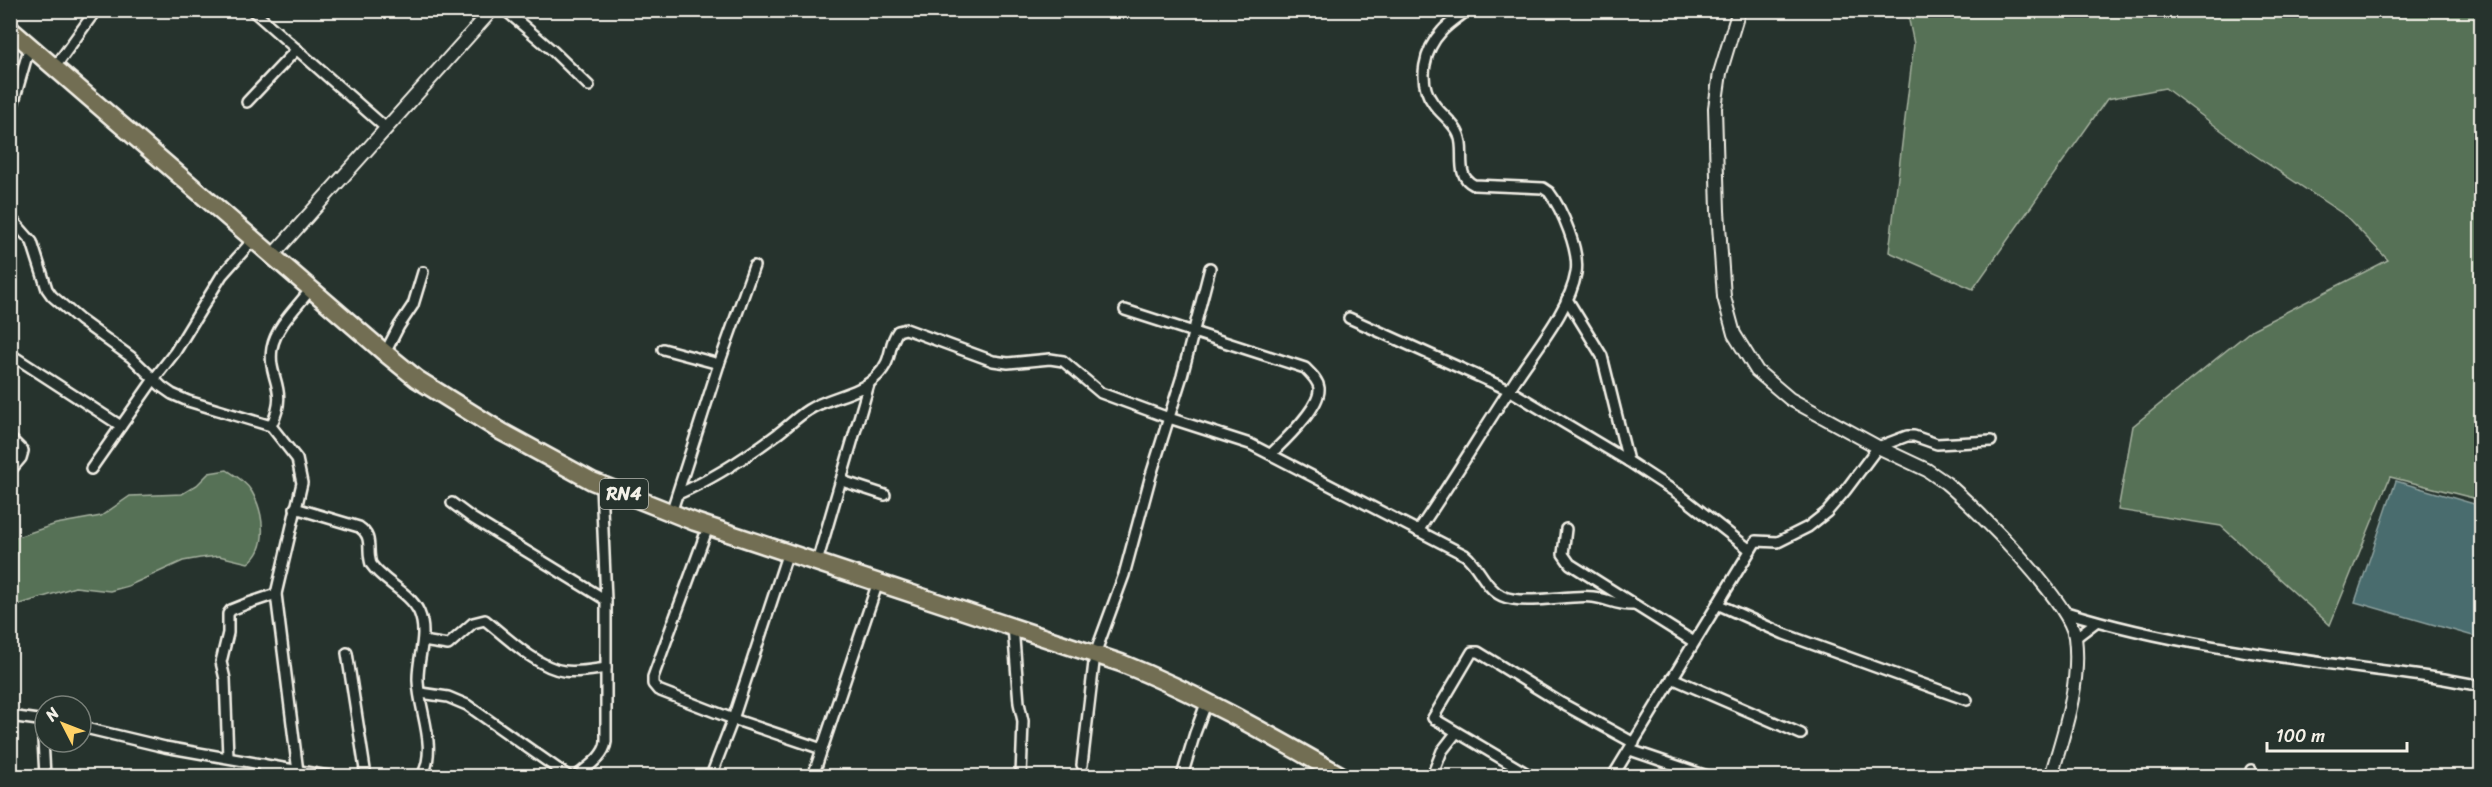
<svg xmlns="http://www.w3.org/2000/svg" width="2492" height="787" font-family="Sriracha,sans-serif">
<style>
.green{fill:#567156;stroke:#a5b19f;stroke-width:1.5}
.water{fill:#486c6e;stroke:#8da19f;stroke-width:1.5}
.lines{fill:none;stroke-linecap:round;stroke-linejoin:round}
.street-casing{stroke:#f4f1e8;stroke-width:14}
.secondary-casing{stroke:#f4f1e8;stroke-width:16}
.highway-casing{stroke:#f4f1e8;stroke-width:21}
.street{stroke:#26332d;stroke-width:9}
.secondary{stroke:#26332d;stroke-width:12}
.highway{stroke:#726e52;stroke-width:16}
.labels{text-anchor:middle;stroke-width:4.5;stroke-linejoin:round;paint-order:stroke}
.shield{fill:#26332d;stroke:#b6b8b0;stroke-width:1.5}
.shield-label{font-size:18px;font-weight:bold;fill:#f4f1e8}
</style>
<rect width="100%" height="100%" fill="#26332d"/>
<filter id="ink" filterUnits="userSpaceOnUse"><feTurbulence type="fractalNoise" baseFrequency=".0167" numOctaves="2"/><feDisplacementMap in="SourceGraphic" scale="12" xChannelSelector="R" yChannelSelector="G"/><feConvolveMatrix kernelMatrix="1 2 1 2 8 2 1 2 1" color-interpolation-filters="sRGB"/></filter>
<g filter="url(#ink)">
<g class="green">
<polygon points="1907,11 2481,11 2481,500 2390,477 2330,625 2221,526 2118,510 2133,426 2253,329 2388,260 2346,216 2250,152 2165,88 2107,99 1973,289 1889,252 1914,44"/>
<path d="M227,470C236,476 246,482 252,492C264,513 269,548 248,563L219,556L200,558L183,561L128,586L110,591L75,587L11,607V539L56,524L101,516L130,496L182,494L197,485L209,473Z"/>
</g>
<polygon class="water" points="2396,481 2481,506 2480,638 2355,602"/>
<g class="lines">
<g class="street-casing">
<g id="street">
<polyline points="252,10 387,129"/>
<polyline points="505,10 553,51 589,86"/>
<polyline points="55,67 96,10"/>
<polyline points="247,102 297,49"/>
<polyline points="10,115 30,45"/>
<polyline points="10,217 32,242 47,289 52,296 80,320 131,357 162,387 172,394 188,401 271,426"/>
<polyline points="1567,299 1602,356 1628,461 1680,495 1749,549"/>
<path d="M1125,310L1305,368C1311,374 1318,380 1319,388C1321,407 1284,441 1271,454"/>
<polyline points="1349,318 1509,390 1628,461"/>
<polyline points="663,349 719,364 671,513"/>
<polyline points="385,353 399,326 413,305 423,272"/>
<polyline points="10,354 121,426"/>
<polyline points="719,364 754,266"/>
<polyline points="10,438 23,451 21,458 10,471"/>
<polyline points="91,469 154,379 175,352 222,275 254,239"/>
<polyline points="842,481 885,495"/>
<path d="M678,494C713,479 745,458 776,435C787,427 797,417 808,410C830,396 859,395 877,376C894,359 887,346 898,331L906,329L993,361L1008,363L1050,359L1063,361L1101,393L1169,418L1250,444L1465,555C1479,566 1485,588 1502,596C1524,606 1569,594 1593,597C1607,599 1620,606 1634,605"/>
<polyline points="452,503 472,518 606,600"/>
<path d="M295,508L359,527C374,537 366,549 371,564C383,582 410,592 419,612C429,635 417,658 418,681C419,712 438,747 422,776"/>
<polyline points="708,527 653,677 653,684 658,690 733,719 822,749"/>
<polyline points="1566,529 1563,554 1570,564 1694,642"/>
<path d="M1418,531C1452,482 1482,431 1515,381C1535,350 1570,309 1576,273C1580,251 1562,209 1549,192L1543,188L1474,185C1454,176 1466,152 1459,135C1454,122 1440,114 1433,103C1417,81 1424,50 1442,31C1449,23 1459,17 1468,10"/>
<polyline points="817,562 869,384"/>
<polyline points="1717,604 1784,634 1967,700"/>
<path d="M2066,612C2188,650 2318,661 2444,679L2482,686"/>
<polyline points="1013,626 1019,703 1023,721 1021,776"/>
<polyline points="2075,638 2096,622"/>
<path d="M423,641L448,645L473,623L485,620C505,636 538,668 564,671C577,673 592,670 606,668"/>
<polyline points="347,653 366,776"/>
<polyline points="1672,678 1801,734"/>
<polyline points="421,693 448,697 467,705 568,776"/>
<polyline points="10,716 45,721"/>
<polyline points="42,721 45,776"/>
<polyline points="81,727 165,747 328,776"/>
<polyline points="1630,750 1707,776"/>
<polyline points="228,757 225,679 221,662 228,633 228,614 231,610 246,604 276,594"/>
<polyline points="263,764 267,776"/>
<polyline points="1082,765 1095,654 1124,575 1151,475 1182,376 1210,268"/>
<path d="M298,772L276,594L302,483L297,459L271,426C290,388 267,379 272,348C276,326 298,306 311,289"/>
<path d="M577,776C587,767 604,757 606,742V600L601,485"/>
<polyline points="711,776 733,719 788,552"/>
<polyline points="813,776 878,582"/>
<polyline points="1182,776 1195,733 1207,701"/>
<polyline points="1432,776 1442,751 1456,733"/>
<polyline points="1531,776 1433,718 1472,652 1478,652 1561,703 1634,743"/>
<polyline points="1613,776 1756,541 1778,542 1808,527 1827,512 1845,491 1878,447 1907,436 1914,436 1937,444 1991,441"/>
<polyline points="2250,776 2251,770"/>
</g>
</g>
<g class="secondary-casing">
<g id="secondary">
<path d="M1739,10L1720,73L1715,108L1718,211L1724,297L1734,334L1757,371L1790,399L1878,447L1927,470L1946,483C1976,508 2070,602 2075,637C2081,684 2064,732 2051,776"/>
<polyline points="273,255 492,10"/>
</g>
</g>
<g class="highway-casing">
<path id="highway" d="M10,29L385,353L417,379L502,432L592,481L695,522L1121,663C1199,694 1270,735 1342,776"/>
</g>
<use href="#street" class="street"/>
<use href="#secondary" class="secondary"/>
<use href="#highway" class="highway"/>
</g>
</g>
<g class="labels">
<rect class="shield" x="600" y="479" width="48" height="30" rx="4.5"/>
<g class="shield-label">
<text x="624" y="500">RN4</text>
</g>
</g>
<rect width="2492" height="787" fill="none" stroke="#26332d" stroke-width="36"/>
<rect x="18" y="18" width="2456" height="751" fill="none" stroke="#f4f1e8" stroke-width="2" filter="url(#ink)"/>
<g transform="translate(63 724) rotate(312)"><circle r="28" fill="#26332d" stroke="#787f78" stroke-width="1.5"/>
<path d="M0-4.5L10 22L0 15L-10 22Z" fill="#ffd166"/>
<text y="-9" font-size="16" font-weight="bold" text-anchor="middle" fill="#f4f1e8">N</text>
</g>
<path d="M2267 742v9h140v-9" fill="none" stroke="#f4f1e8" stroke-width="3"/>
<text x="2276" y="742" font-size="18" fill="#f4f1e8" stroke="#26332d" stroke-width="4.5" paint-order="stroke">100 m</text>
</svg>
